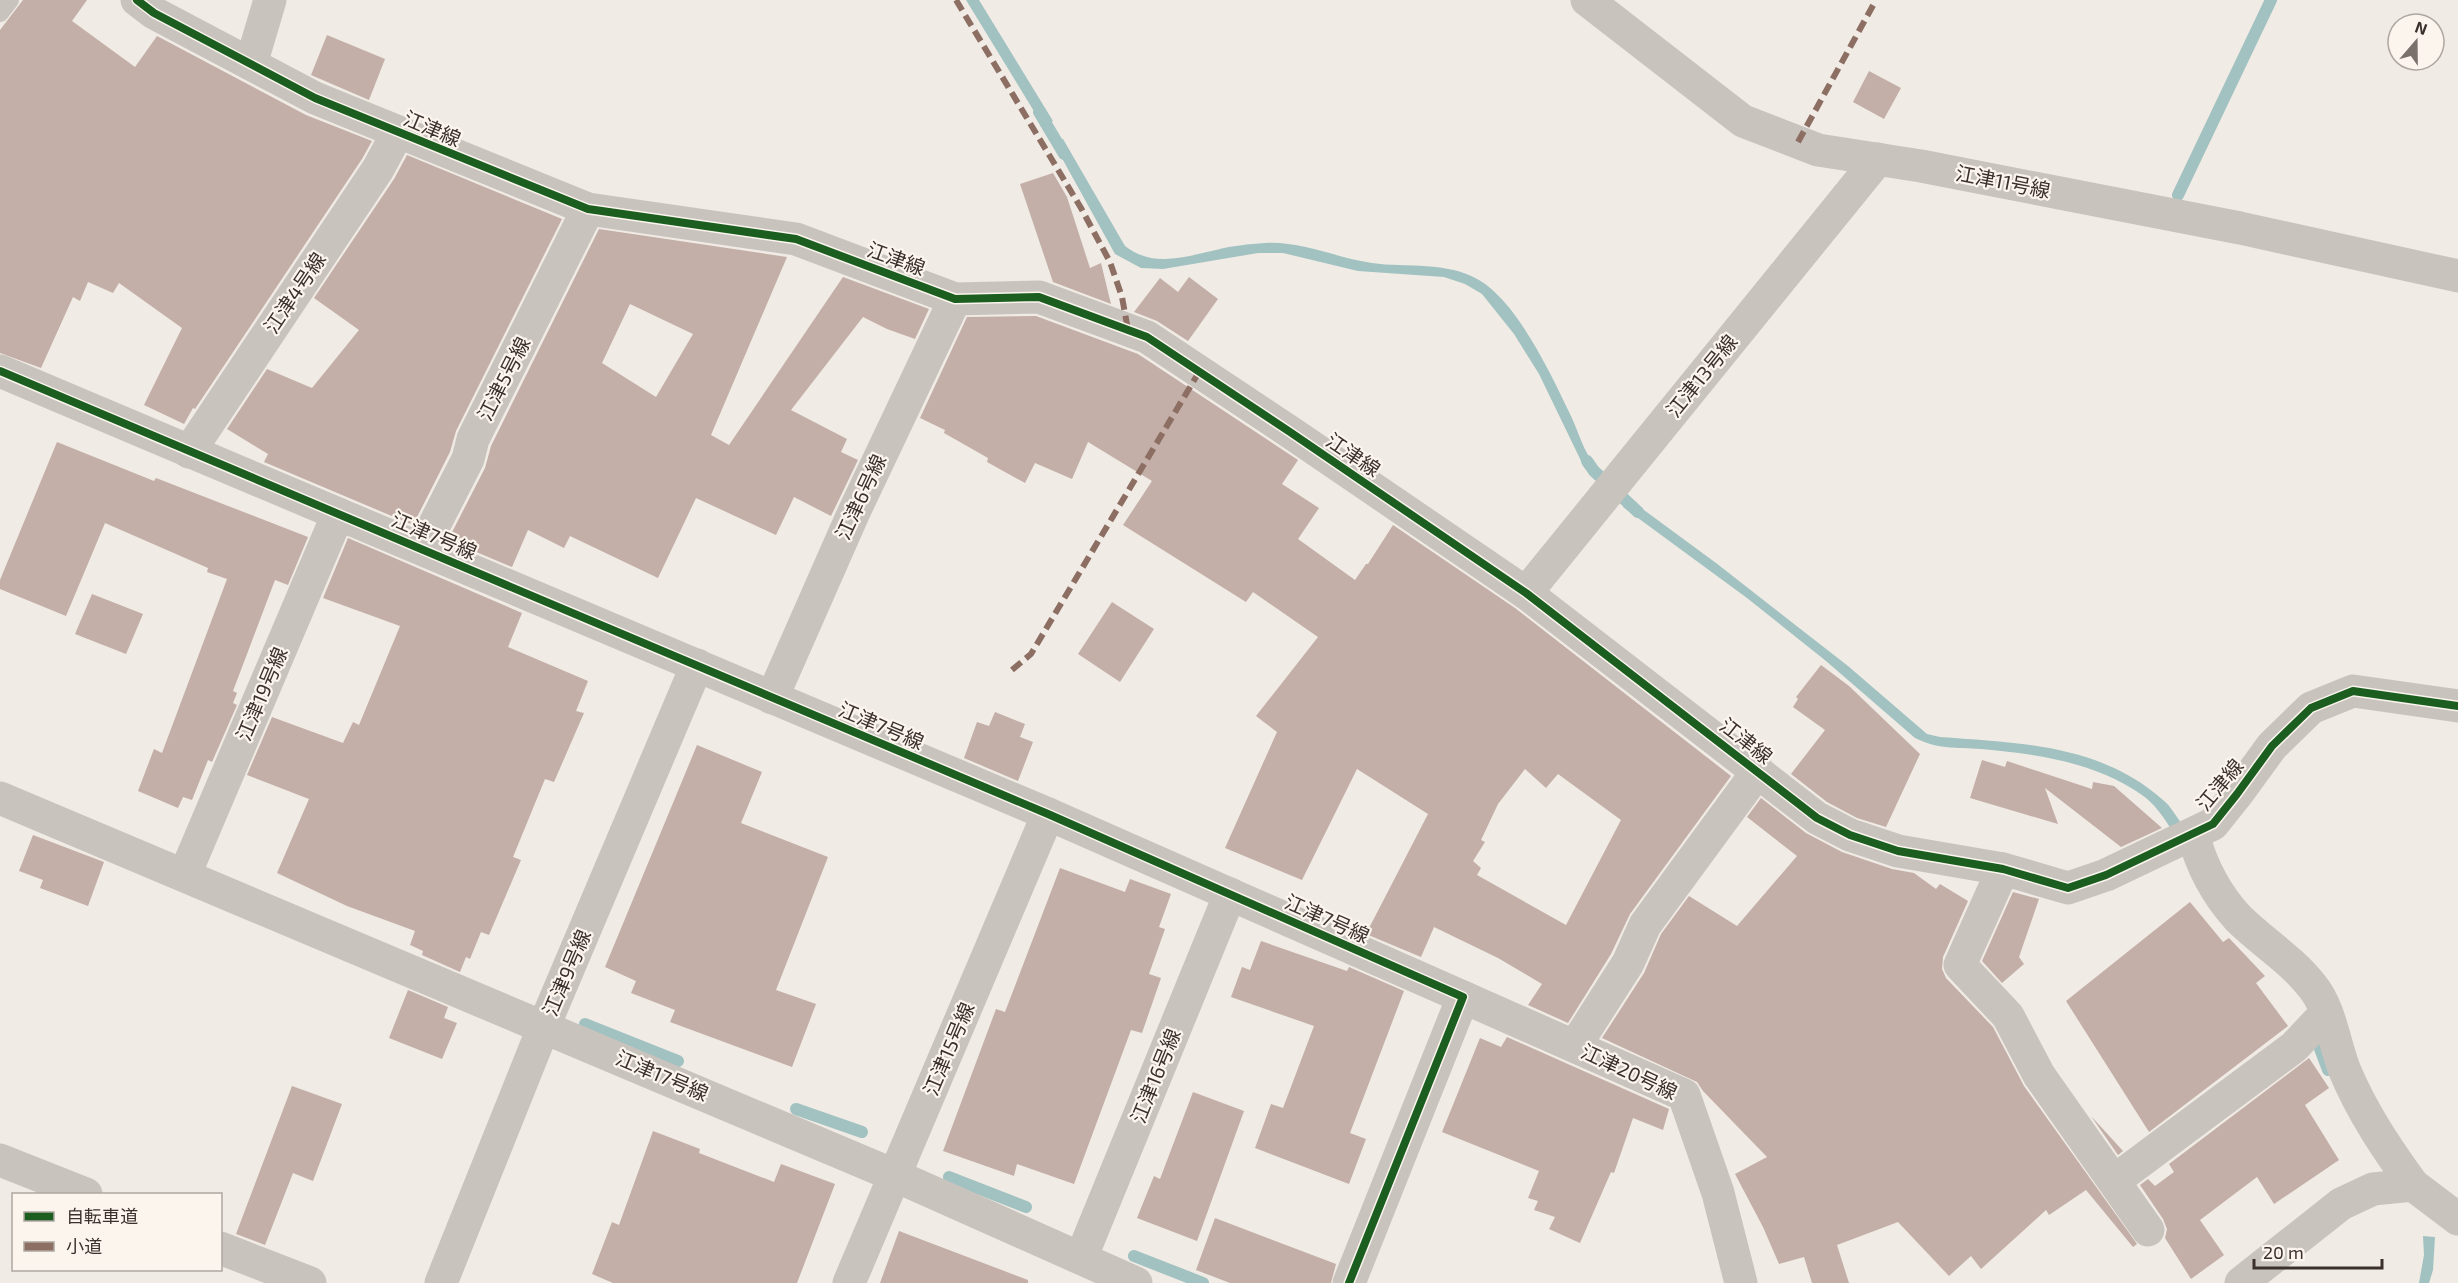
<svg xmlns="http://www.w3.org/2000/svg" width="2458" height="1283" font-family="'Exo 2','Noto Sans JP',sans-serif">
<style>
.water{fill:#a1c2c1}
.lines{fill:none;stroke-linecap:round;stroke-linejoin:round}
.stream{stroke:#a1c2c1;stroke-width:12}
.building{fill:#c3afa7;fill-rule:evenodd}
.service{stroke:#c9c3be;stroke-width:18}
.minor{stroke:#c9c3be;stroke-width:33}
.tertiary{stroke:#c9c3be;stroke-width:33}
.quiet{stroke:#8d6e63;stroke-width:6;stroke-dasharray:12 6;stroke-linecap:butt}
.cycleway-casing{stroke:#fbf5ee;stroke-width:11}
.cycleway{stroke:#1b5e20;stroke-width:8}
.labels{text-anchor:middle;stroke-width:4.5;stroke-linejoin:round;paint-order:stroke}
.street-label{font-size:20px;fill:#3b302b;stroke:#fbf5ee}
</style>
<rect width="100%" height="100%" fill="#f0ebe5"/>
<g class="water">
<polygon points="966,0 979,0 1053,121 1043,126"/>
<path d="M1063,139L1125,246C1153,268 1184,257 1216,250C1231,246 1249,244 1265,243C1301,241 1337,258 1372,263C1407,268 1447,261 1479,280C1517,302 1551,374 1570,414C1579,432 1584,455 1599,470L1593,476L1584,467L1539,374L1514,334L1482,294L1465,284L1444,277L1358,271L1283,253H1258L1163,269L1141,268L1115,254L1053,142Z"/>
<path d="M1629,499L1716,563L1848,666L1927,734L1940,737C2019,743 2100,744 2163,800C2171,806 2176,817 2183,825L2172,830C2163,817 2155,804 2142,795C2095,762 2037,754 1981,749C1956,747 1939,750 1915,738L1826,661L1747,598L1623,507Z"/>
<polygon points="2423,1236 2435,1237 2433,1270 2429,1283 2419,1283 2424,1255"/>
</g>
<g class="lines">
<g class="stream">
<polyline points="1039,112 1064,154"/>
<polyline points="2178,195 2271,0"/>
<polyline points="1587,461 1594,471 1638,512"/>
<polyline points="585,1024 678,1061"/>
<polyline points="2313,1030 2328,1070"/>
<polyline points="796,1109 862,1132"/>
<polyline points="949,1177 1026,1207"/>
<polyline points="1134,1256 1203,1283"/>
</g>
</g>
<g class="building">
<polygon points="23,0 87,0 72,21 135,67 157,36 306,115 372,141 362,159 195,409 193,408 184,424 144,405 182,328 119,283 113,293 88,282 80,301 73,297 41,368 0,353 0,30"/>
<polygon points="327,35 385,59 369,100 311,75"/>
<polygon points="1869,71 1901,88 1884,119 1853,102"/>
<polygon points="407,155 562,219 456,431 450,452 413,525 264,462 268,454 227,429 267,369 312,388 359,330 314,298 394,179"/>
<polygon points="1053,173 1067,197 1090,268 1101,263 1111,304 1053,282 1020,184"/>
<path d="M599,229L787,257L711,435L729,445L843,277L929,309L915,339L887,329L863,317L791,410L847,439L841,452L858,460L831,516L794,497L776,535L696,498L658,578L570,536L564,548L528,530L512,567L448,540L485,468L491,446ZM630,304L693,334L656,397L602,363Z"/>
<polygon points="1189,277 1218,299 1188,341 1157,321 1134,312 1160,278 1178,292"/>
<path d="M1036,316L1138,354L1298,460L1282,484L1319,508L1298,539L1355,580L1366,564H1368L1393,525L1515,608L1731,776L1630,914L1611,954L1568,1023L1528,1005L1542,984L1498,958L1434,927L1421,957L1366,934L1428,814L1357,769L1302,880L1225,848L1277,732L1256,716L1318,637L1253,592L1246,602L1123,525L1152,481L1088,442L1072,479L1035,463L1025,483L987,462L988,458L944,433L945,430L920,418L967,317ZM1525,769L1546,788L1558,774L1621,820L1566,925L1477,875L1481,868L1473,861L1485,842L1481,840L1498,804Z"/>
<polygon points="57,442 154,481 156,478 308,537 288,585 275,580 233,691 237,693 233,703 237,705 212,762 208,760 192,800 183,797 178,808 138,791 154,749 162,753 227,579 207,572 208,568 105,523 66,616 0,589 0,580"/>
<polygon points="348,538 522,613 508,647 588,681 576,711 584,713 554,782 545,779 513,857 521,860 489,935 481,932 470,959 466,957 460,972 422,955 423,951 410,945 415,931 347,906 277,873 309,799 247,775 272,717 343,743 353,722 359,725 400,626 323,598"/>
<polygon points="92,594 143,614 126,654 75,634"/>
<polygon points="1112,602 1154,629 1120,682 1078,654"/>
<polygon points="1821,665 1849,686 1920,754 1886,827 1857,818 1827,802 1791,774 1825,730 1793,707 1798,699 1796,697"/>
<polygon points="995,712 1025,724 1020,737 1033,742 1018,781 964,758 977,722 989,726"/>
<polygon points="697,745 762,772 741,823 828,857 776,990 816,1004 792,1067 670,1022 675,1010 631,993 636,981 605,967"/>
<polygon points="1982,760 2005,767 2007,761 2092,789 2093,782 2114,786 2162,828 2121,847 2045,788 2058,824 1970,798"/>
<polygon points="1761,798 1806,833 1842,852 1892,869 1914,873 1936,889 1940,884 1968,901 1943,957 1942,969 1946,978 1993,1027 2024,1086 2137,1244 2133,1247 2086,1190 2049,1215 2046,1210 1981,1269 1971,1256 1949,1276 1898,1222 1837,1245 1849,1283 1812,1283 1804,1257 1779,1264 1763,1227 1735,1174 1767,1157 1703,1091 1697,1082 1602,1038 1644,973 1661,934 1689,896 1737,926 1797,856 1747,817"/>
<polygon points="33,835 104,862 88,906 40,888 43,880 19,871"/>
<polygon points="1060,868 1125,892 1130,879 1171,894 1159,927 1165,929 1149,974 1161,978 1142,1033 1131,1030 1074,1184 1017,1164 1014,1176 943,1151 996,1009 1005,1012"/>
<polygon points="2013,892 2039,899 2019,957 2024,964 2002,983 1982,961"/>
<polygon points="2190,902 2223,942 2229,938 2265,976 2256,983 2288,1026 2149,1132 2066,1001"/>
<polygon points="1261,941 1347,971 1349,967 1404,991 1350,1133 1366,1139 1349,1184 1255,1148 1271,1104 1283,1108 1314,1026 1231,997 1242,967 1250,970"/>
<polygon points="408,990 448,1007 444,1018 457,1023 442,1059 389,1038"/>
<polygon points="1507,1037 1669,1109 1663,1130 1633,1118 1614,1173 1611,1172 1580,1243 1549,1229 1555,1217 1534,1210 1538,1201 1528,1198 1539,1171 1442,1132 1480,1038 1501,1047"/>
<polygon points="2309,1058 2329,1088 2305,1105 2339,1160 2274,1204 2257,1177 2200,1220 2224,1255 2191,1279 2165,1238 2167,1229 2163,1219 2140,1185 2148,1179 2155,1186 2174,1172 2169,1164"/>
<polygon points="292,1086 342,1104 313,1181 293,1173 265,1245 236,1234"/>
<polygon points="1193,1092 1244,1111 1197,1241 1137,1218 1154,1176 1160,1179"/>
<polygon points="2091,1116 2123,1151 2118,1155"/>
<polygon points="653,1131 700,1149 699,1153 774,1182 781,1164 835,1184 797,1283 613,1283 592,1274 612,1222 619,1225"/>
<polygon points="1215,1218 1336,1264 1331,1283 1230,1283 1196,1270"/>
<polygon points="899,1231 1028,1280 1028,1283 880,1283"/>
</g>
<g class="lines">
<polyline class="service" points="0,13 10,0"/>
<g class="minor">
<polyline points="137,0 154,13 315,98 588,209 796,239 955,299 1039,297 1147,337 1290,432 1526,593 1817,818 1850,835 1898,851 2003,869 2068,888 2106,875 2213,824 2237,794 2272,746 2311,708 2353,691 2458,706"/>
<polyline points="1587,0 1743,121 1818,150 1921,166 2240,228 2458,276"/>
<polyline points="251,64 270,0"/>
<polyline points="0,371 1048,814 1463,997 1349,1283"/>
<polyline points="189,452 378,169 398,132"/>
<polyline points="422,549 468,459 473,439 588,209"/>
<polyline points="1526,593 1878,159"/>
<polyline points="772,698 853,514 955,299"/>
<polyline points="0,798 896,1176 1136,1283"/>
<path d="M2193,834C2201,865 2216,894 2238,918C2262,942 2291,959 2312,986C2331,1009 2334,1044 2345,1071C2362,1112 2387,1149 2413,1185"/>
<polyline points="2003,869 1960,965 2008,1016 2039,1075 2148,1230"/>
<polyline points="185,874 338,514"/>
<polyline points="1463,997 1684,1095 1718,1193 1741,1283"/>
<polyline points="1575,1046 1628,963 1645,925 1758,771"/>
<polyline points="2114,1181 2294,1047 2326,1013"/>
<polyline points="1081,1258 1230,894"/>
<polyline points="441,1283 544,1026 697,665"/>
<polyline points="849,1283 1048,814"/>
<polyline points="2241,1283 2341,1204 2373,1189 2413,1185 2458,1219"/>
</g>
<g class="tertiary">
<polyline points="0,1160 86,1194"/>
<polyline points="220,1248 310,1283"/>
</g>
<g class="quiet">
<polyline points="956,0 1081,208 1110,262 1122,297 1128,330"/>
<polyline points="1798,142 1876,0"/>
<polyline points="1012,670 1031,654 1199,372"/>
</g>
<g class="cycleway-casing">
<g id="cycleway">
<polyline points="137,0 154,13 315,98 588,209 796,239 955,299 1039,297 1147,337 1290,432 1526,593 1817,818 1850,835 1898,851 2003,869 2068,888 2106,875 2213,824 2237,794 2272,746 2311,708 2353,691 2458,706"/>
<polyline points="0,371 1048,814 1463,997 1349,1283"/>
</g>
</g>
<use href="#cycleway" class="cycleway"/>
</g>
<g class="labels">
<g class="street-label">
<text transform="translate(432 129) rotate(23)" y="7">江津線</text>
<text transform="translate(2003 182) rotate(11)" y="7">江津11号線</text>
<text transform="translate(896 259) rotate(20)" y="7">江津線</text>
<text transform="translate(295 293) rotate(-56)" y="7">江津4号線</text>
<text transform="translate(1702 376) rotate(-51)" y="7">江津13号線</text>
<text transform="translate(504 379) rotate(-63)" y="7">江津5号線</text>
<text transform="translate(1353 455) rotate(34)" y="7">江津線</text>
<text transform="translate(861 497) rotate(-65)" y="7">江津6号線</text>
<text transform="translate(434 536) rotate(23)" y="7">江津7号線</text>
<text transform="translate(262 694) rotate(-67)" y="7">江津19号線</text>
<text transform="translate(881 726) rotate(23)" y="7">江津7号線</text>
<text transform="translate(1746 741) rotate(38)" y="7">江津線</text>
<text transform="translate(2220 785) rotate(-50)" y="7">江津線</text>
<text transform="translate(1327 919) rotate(24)" y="7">江津7号線</text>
<text transform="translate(567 973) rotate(-67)" y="7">江津9号線</text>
<text transform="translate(949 1049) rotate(-67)" y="7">江津15号線</text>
<text transform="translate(1629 1072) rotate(25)" y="7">江津20号線</text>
<text transform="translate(662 1076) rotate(23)" y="7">江津17号線</text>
<text transform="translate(1156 1076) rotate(-68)" y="7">江津16号線</text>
</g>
</g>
<rect x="12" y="1193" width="210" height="78" fill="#fbf5ee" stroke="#aea6a0" stroke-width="1.5"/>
<rect x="24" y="1212" width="30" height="9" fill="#1b5e20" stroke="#aea6a0" stroke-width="1.5"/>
<text x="66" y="1223" font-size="18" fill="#3b302b">自転車道</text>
<rect x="24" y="1242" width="30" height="9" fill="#8d6e63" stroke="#aea6a0" stroke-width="1.5"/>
<text x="66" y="1253" font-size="18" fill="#3b302b">小道</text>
<g transform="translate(2416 42) rotate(20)"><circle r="28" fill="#fbf5ee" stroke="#aea6a0" stroke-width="1.5"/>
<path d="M0-4.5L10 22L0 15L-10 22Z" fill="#7a716c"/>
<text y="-9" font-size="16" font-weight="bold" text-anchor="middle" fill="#3b302b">N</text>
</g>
<path d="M2254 1259v9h128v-9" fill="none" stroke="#3b302b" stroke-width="3"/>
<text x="2263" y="1259" font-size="18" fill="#3b302b" stroke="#fbf5ee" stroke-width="4.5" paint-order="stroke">20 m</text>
</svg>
